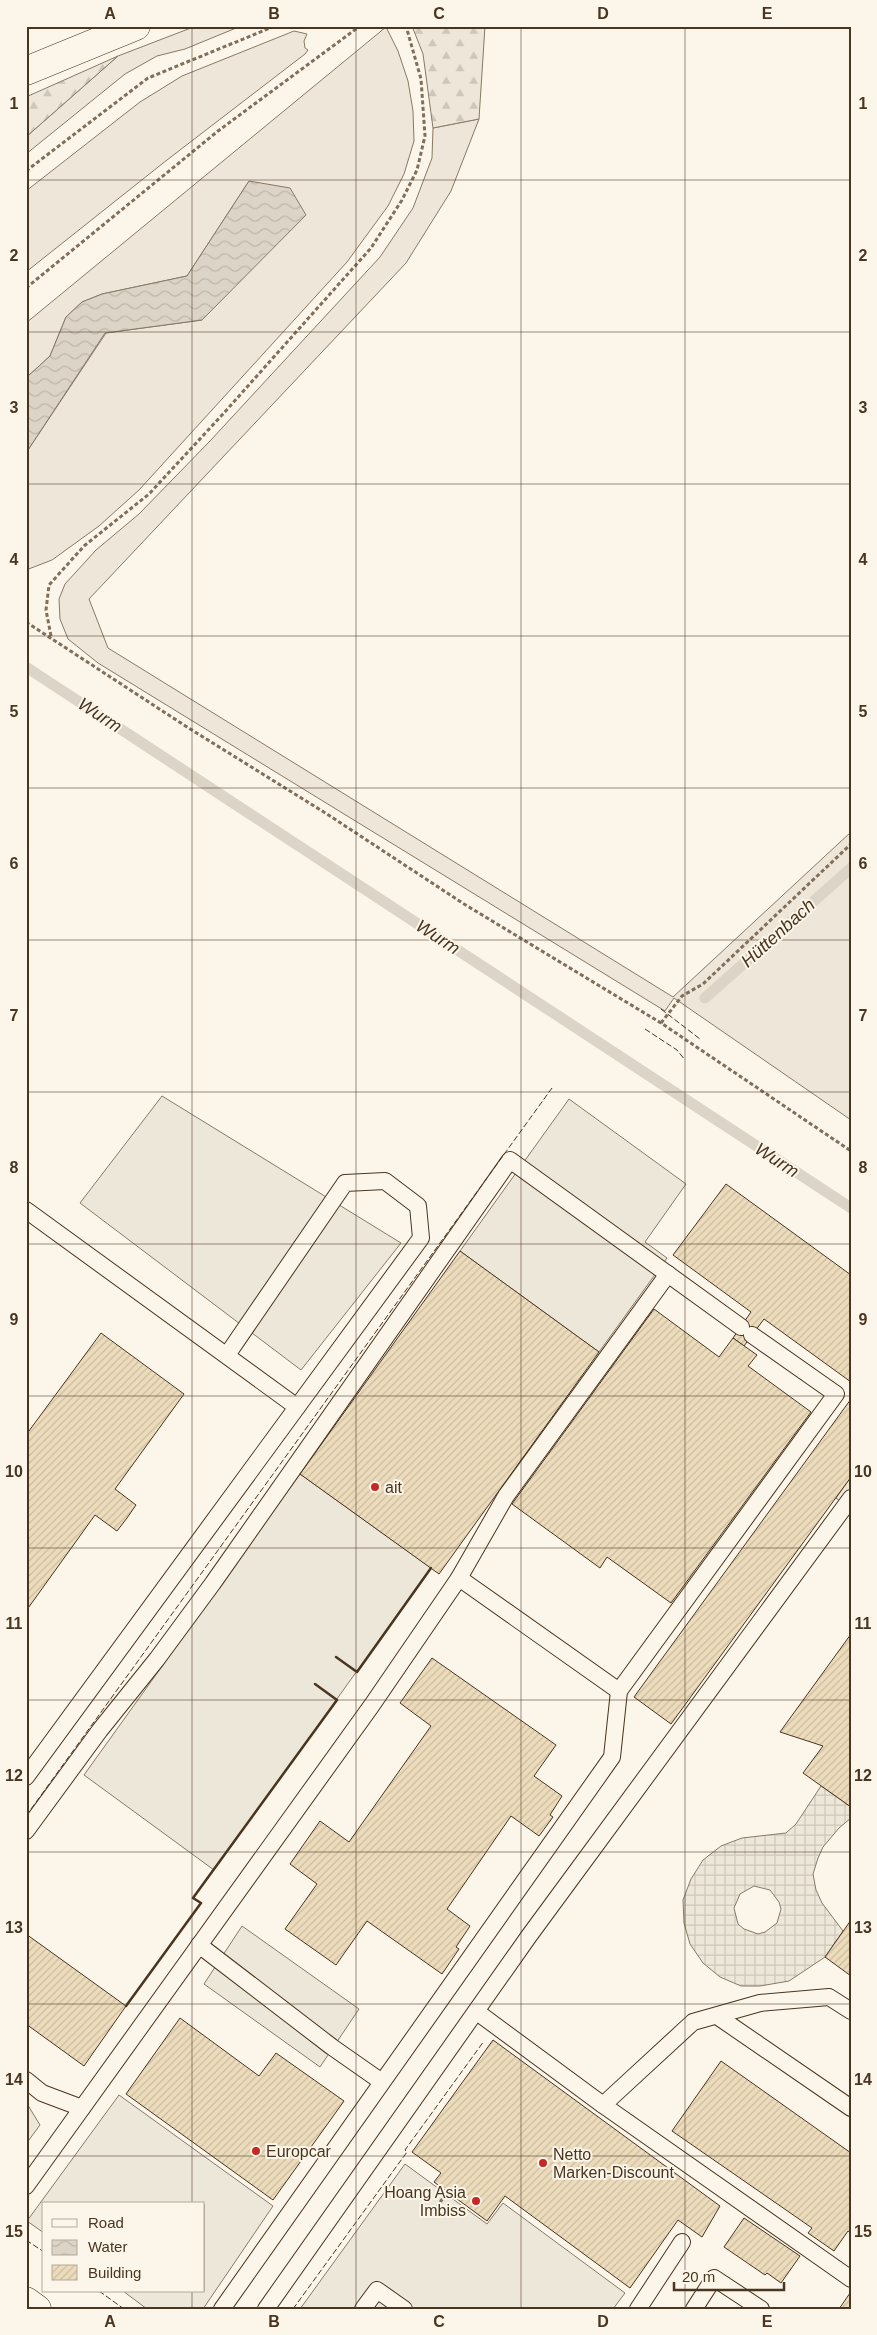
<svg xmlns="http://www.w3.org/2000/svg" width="877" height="2335" font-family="Helvetica,sans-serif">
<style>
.grass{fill:#ede6d9;stroke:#887966}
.forest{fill:url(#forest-firs);stroke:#887966}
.parking{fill:#ede7d9;stroke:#887966}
.plaza{fill:url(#plaza-grid);stroke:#887966;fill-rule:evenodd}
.water{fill:url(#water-waves);stroke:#887966}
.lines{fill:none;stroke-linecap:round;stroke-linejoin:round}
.stream{stroke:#dcd4c6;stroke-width:11}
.building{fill:url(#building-hatch);stroke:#4a3520}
.lane-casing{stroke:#4a3520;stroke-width:18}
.secondary-casing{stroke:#4a3520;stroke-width:29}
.primary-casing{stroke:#4a3520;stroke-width:29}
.path{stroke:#7f6f5c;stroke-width:3;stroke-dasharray:4 2.5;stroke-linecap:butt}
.lane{stroke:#fbf6e9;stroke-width:16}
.secondary{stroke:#fbf6e9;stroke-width:28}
.primary{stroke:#fbf6e9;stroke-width:28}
.fence{stroke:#4a3520;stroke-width:1;stroke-dasharray:6 2.5;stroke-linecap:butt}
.wall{stroke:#4a3520;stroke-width:2.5}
.grid{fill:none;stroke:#4a3520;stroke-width:1;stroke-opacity:0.55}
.poi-dot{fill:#c62828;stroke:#fbf6e9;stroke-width:2}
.labels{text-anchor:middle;stroke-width:4;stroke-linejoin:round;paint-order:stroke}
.poi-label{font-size:16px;fill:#4a3520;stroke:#fbf6e9;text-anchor:start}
.water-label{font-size:18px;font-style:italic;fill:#4a3520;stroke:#fbf6e9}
.neatline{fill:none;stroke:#4a3520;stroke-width:2}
.grid-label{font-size:16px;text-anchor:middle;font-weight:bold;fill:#4a3520}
</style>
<defs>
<pattern id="forest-firs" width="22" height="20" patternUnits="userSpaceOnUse" patternTransform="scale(1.25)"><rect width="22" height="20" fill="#ede6d9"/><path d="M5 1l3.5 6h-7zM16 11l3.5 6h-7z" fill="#cdc6ba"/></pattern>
<pattern id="plaza-grid" width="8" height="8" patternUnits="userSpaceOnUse" patternTransform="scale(1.25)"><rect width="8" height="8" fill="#ede7d9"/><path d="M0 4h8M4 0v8" fill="none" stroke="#cdc7ba"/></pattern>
<pattern id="water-waves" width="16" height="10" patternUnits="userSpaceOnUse" patternTransform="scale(1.25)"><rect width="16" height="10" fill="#dcd4c6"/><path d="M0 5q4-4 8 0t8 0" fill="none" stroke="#beb7aa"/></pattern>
<pattern id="building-hatch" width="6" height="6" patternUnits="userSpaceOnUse" patternTransform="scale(1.25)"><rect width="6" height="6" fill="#ecdcbc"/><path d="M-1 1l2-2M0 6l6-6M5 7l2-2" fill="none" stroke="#ccbda1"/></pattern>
</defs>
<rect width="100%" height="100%" fill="#fbf6e9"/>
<g class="grass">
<polygon points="196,26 241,26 185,49 157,56 125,74 26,154 26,137 118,56"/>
<polygon points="386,27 398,51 408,81 413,111 414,141 404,174 388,206 347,262 139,490 99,526 52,560 26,570 26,453 106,333 202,320 249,181 187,276 102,294 82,302 66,317 50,356 26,378 26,323"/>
<polygon points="294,31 307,34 304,41 305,48 308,50 305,54 167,160 26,272 26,191 140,102 182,76"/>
<polygon points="479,119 451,191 406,263 89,599 108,648 673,997 851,832 851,1120 674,998 665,1011 98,663 68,639 60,619 59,599 65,584 96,550 139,514 210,441 380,257 413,208 432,158 433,128"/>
</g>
<g class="forest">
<polygon points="412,26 485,26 479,119 433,128 423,54"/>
<polygon points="118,56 26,137 26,97"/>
</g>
<g class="parking">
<polygon points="162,1096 401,1243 301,1370 80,1203"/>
<polygon points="569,1099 686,1184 645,1242 667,1258 599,1352 460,1251"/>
<polygon points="300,1474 431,1568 214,1870 84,1775"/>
<polygon points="851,1477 851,1510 836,1498"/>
<polygon points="242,1926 359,2009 320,2067 204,1984"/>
<polygon points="119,2095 273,2206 203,2309 147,2309 123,2291 204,2291 204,2204 44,2204 44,2233 27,2221"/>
<polygon points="26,2102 40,2125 26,2144"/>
<polygon points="405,2164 487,2224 503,2203 625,2293 613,2309 300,2309"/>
</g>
<path class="plaza" d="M821,1786L851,1807V1818L839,1828L823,1847L818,1858L813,1874L816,1890L822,1903L843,1931L825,1957L789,1981L760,1986H741L720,1977L703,1963L690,1944L684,1923L683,1900L691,1879L703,1860L721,1846L742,1838L786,1833L796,1824ZM754,1886L770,1890L779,1902L781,1909L777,1923L765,1932L758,1934L744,1929L738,1924L734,1908L740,1894Z"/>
<polygon class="water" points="249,181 290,188 306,215 202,320 105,333 26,453 26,378 50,356 66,317 82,302 102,294 187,276"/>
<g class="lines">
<g class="stream">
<polyline points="26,667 851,1208"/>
<polyline points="705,998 851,868"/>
</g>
</g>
<g class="building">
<polygon points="726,1184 851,1275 851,1382 764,1319 744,1346 733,1338 751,1312 673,1255"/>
<polygon points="460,1251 599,1352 439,1574 300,1474"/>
<polygon points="654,1309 719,1357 733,1338 757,1355 748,1366 811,1412 671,1603 607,1557 600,1568 512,1504"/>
<polygon points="101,1333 184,1394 115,1489 136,1505 127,1518 117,1531 95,1515 26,1611 26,1435"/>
<polygon points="851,1399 851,1477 671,1724 634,1697"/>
<polygon points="851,1634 851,1807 803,1773 823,1746 780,1732"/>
<polygon points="432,1658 556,1745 534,1776 562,1796 550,1815 553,1817 539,1836 511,1816 447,1909 470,1926 456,1947 459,1949 442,1974 367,1921 336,1965 285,1929 317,1884 290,1864 320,1821 349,1842 431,1726 400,1703"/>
<polygon points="851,1920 851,1976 825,1957"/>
<polygon points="26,1934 126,2006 84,2066 26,2024"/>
<polygon points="180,2018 259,2076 276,2053 344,2101 273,2200 126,2094"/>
<polygon points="493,2040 720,2206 702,2237 678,2220 630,2288 505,2196 487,2221 434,2182 441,2173 412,2152"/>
<polygon points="721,2061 851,2153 851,2233 848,2231 834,2251 808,2233 812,2228 672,2131"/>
<polygon points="744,2218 800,2256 781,2283 767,2273 765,2275 724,2247"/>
<polygon points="850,2293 851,2309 839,2309"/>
</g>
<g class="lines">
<g class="lane-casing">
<g id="lane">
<polyline points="26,1210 297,1407"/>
<polyline points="459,1578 619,1691"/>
<polyline points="26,1777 421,1238 418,1206 385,1181 345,1183 227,1355"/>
<polyline points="26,1831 100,1730 157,1659 213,1583 510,1160 741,1327"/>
<polyline points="199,1945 332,2047 382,2082"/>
<polyline points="477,2012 603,2105 851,2279"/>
<polyline points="717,2016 851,2108"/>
<polyline points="26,2080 42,2093 82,2108"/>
<polyline points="603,2105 693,2022 760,2003 829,1997 851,2011"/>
<polyline points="26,2186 372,1705 459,1578 506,1496 668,1274"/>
<polyline points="222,2309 612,1757 619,1691 836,1394 752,1335"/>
<polyline points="266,2309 529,1936 851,1498"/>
<polyline points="363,2309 377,2290 404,2309"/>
<polyline points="638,2309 682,2242"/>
<polyline points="694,2309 714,2278 761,2309"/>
</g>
</g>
<g class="secondary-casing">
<polyline id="secondary" points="26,2301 37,2309"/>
</g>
<g class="primary-casing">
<polyline id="primary" points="26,71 136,26"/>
</g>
<g class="path">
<polyline points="26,171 148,78 275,26"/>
<polyline points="26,288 218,131 360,26"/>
<polyline points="26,622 187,727 327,814 464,904 661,1023 851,1151"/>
<polyline points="51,636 46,610 49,585 84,546 149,494 223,414 371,248 402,200 417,170 425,136 421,79 406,26"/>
<polyline points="661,1023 682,996 703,984 851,844"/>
<polyline points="433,2213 447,2192"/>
</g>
<use href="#lane" class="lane"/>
<use href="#secondary" class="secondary"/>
<use href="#primary" class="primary"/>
<g class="fence">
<polyline points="661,1009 700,1039"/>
<polyline points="645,1029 677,1050 685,1060"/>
<polyline points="26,1816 552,1088"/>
<polyline points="26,2240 44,2252"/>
<polyline points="99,2291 124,2309"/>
<polyline points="293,2309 407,2152 405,2150 484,2041"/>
</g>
<g class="wall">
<polyline points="336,1657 357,1672 431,1568"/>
<polyline points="126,2006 201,1903 193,1898 337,1700 315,1684"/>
</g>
</g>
<path class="grid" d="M192,26V2204M356,26V2309M521,26V2309M685,26V2309M26,180H851M26,332H851M26,484H851M26,636H851M26,788H851M26,940H851M26,1092H851M26,1244H851M26,1396H851M26,1548H851M26,1700H851M26,1852H851M26,2004H851M26,2156H851M192,2291V2309"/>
<g class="poi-dot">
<circle cx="375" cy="1487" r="5"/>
<circle cx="256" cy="2151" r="5"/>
<circle cx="543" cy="2163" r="5"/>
<circle cx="476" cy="2201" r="5"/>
</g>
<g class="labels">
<g class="poi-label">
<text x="385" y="1493">ait</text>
<text x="266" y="2157">Europcar</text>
<text x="553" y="2160">Netto<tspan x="553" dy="18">Marken-Discount</tspan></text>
<text x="466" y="2198" text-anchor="end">Hoang Asia<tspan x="466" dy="18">Imbiss</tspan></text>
</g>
<g class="water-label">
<text transform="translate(100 715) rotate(33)" y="6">Wurm</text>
<text transform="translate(778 933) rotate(-42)" y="6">Hüttenbach</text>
<text transform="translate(438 937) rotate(33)" y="6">Wurm</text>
<text transform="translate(777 1160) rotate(33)" y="6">Wurm</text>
</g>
</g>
<rect width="877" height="2335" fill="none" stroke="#fbf6e9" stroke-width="55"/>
<rect x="42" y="2202" width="162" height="90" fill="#fbf6e9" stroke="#b4a999"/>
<rect x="52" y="2219" width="25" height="8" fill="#fbf6e9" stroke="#b4a999"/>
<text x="88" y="2228" font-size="15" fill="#4a3520">Road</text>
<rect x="52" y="2240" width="25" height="15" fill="url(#water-waves)" stroke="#b4a999"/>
<text x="88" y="2252" font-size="15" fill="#4a3520">Water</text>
<rect x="52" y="2265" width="25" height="15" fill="url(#building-hatch)" stroke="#b4a999"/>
<text x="88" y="2278" font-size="15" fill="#4a3520">Building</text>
<path d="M674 2282v8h110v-8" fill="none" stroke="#4a3520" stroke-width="2.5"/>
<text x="682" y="2282" font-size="15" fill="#4a3520" stroke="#fbf6e9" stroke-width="4" paint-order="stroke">20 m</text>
<rect x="28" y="28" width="822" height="2280" class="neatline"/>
<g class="grid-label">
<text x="110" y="19">A</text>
<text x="274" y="19">B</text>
<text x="439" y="19">C</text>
<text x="603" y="19">D</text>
<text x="767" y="19">E</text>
<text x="14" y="109">1</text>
<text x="863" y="109">1</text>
<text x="14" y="261">2</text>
<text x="863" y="261">2</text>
<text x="14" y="413">3</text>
<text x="863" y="413">3</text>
<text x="14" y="565">4</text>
<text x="863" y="565">4</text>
<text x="14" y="717">5</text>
<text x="863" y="717">5</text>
<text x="14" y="869">6</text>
<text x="863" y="869">6</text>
<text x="14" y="1021">7</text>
<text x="863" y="1021">7</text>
<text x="14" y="1173">8</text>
<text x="863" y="1173">8</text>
<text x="14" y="1325">9</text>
<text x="863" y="1325">9</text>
<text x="14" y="1477">10</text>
<text x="863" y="1477">10</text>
<text x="14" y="1629">11</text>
<text x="863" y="1629">11</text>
<text x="14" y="1781">12</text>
<text x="863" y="1781">12</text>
<text x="14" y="1933">13</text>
<text x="863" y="1933">13</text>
<text x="14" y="2085">14</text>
<text x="863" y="2085">14</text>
<text x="14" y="2237">15</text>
<text x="863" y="2237">15</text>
<text x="110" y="2327">A</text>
<text x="274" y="2327">B</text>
<text x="439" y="2327">C</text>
<text x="603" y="2327">D</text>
<text x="767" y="2327">E</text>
</g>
</svg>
